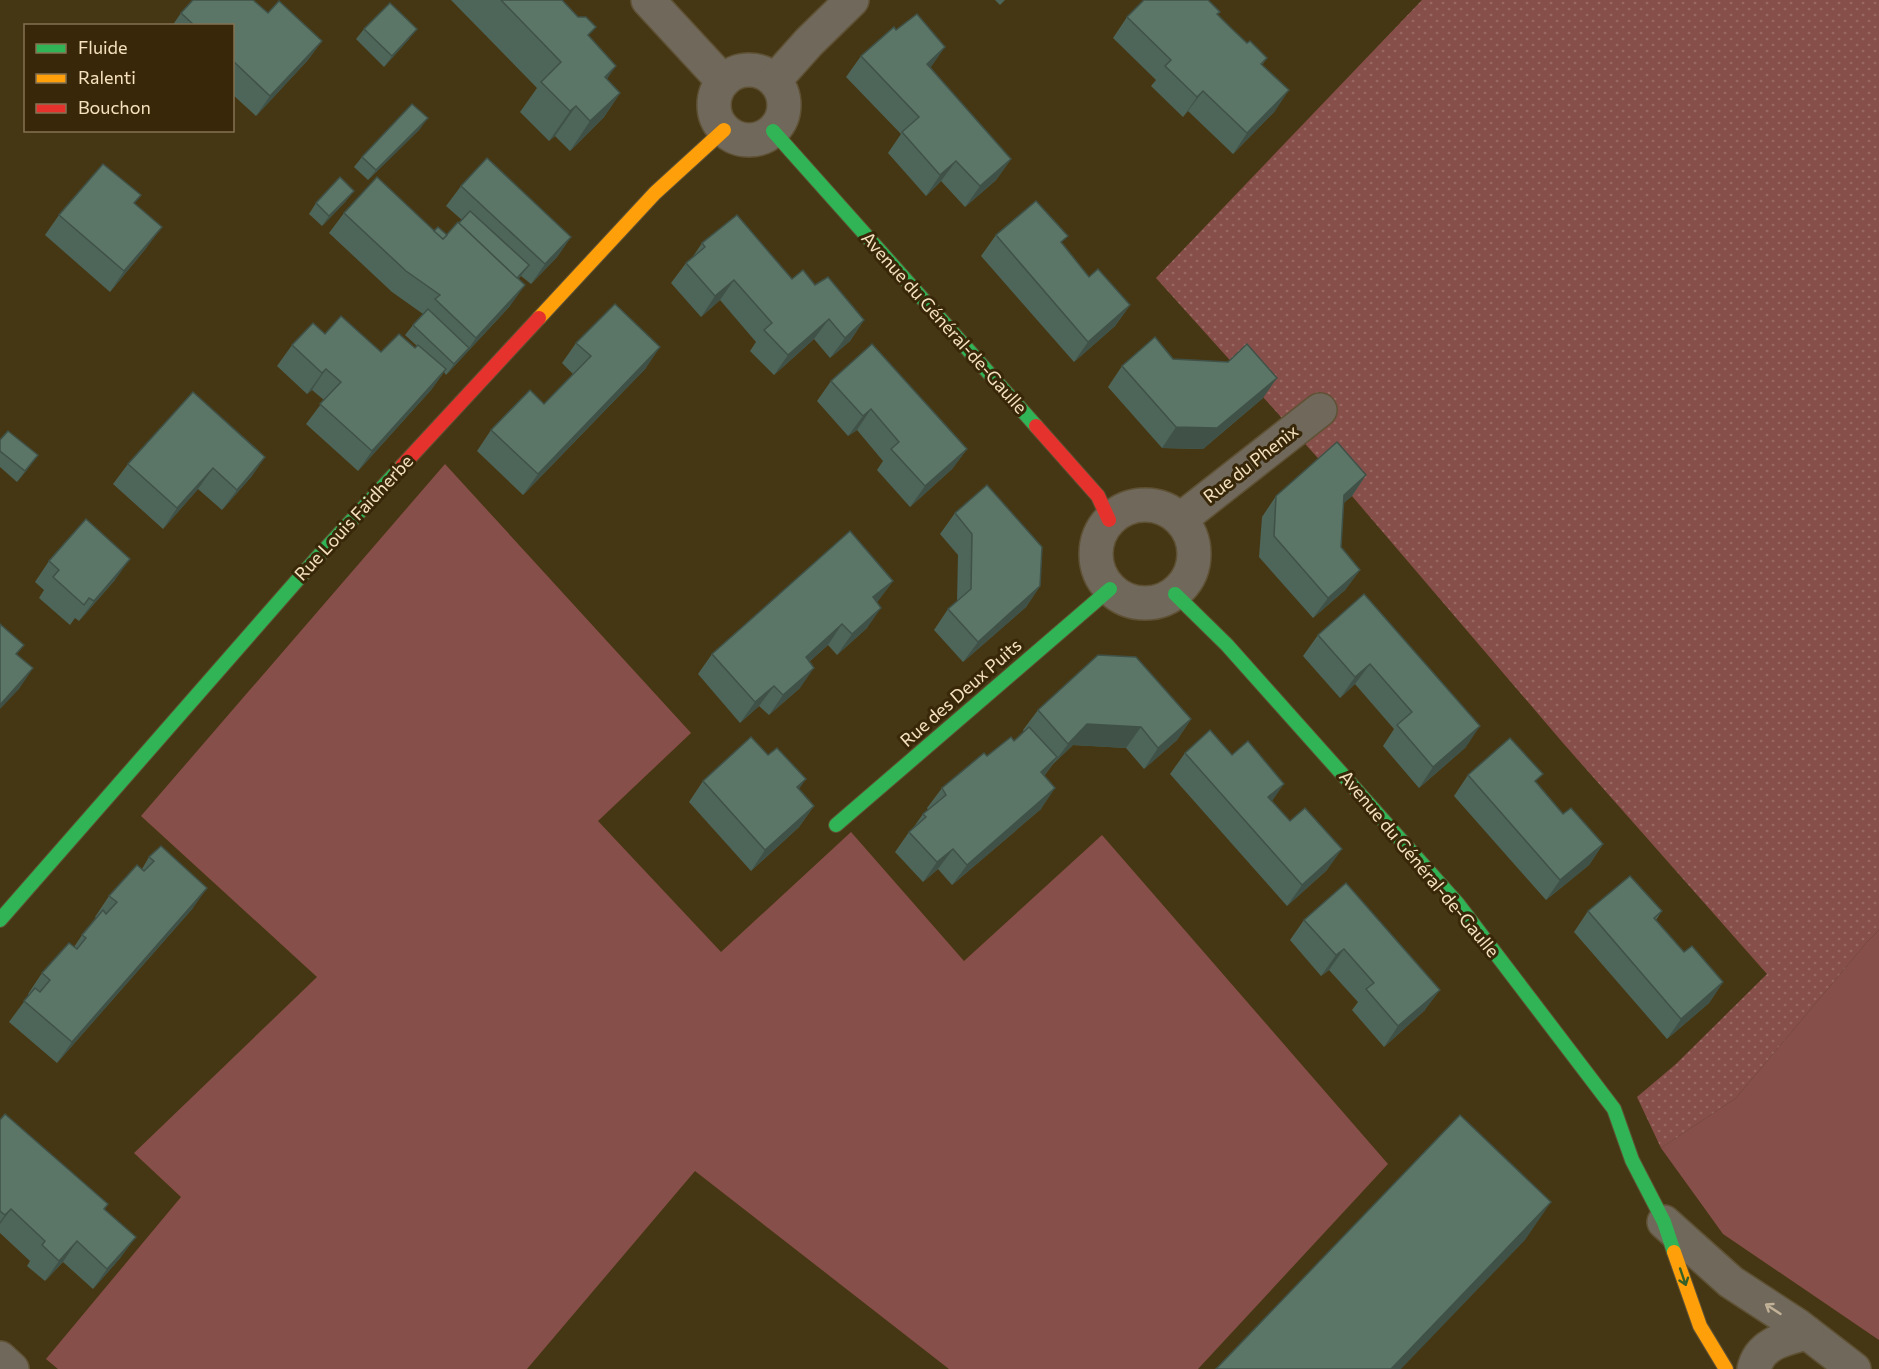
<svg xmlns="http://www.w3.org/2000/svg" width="1879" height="1369" font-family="Commissioner,sans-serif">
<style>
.grass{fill:#874f4a}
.park{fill:url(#park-dots)}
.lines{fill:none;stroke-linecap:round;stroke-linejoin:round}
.street-casing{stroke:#5e5134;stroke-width:36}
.fast-casing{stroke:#5e5134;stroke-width:16}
.slow-casing{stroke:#5e5134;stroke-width:16}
.jam-casing{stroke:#5e5134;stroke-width:16}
.street{stroke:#70685b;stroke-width:33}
.fast{stroke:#30b455;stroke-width:14}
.slow{stroke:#ff9f0a;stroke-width:14}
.jam{stroke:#e5322d;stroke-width:14}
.wall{fill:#4e6559}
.shaded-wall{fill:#405248}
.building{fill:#5b7567;stroke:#405248;stroke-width:1.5}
.oneway{stroke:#356027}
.oneway2{stroke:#c0b197}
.labels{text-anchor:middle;stroke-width:6;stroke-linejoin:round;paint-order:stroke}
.street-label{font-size:18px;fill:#f6e2bf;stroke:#382809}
</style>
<defs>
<pattern id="park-dots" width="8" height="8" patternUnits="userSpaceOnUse" patternTransform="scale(1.5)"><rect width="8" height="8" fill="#874f4a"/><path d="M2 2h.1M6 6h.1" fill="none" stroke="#996862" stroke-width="1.8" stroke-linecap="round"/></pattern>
</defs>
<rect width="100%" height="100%" fill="#463714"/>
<g class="grass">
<polygon points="445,464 691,733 598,821 721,952 851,832 964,961 1102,835 1388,1164 1198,1369 949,1369 695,1171 527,1369 58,1369 46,1359 181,1197 134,1153 317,977 141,816"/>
<polygon points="1879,930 1879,1340 1723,1234 1661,1148 1736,1098 1867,942"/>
</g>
<polygon class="park" points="1422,0 1879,0 1879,930 1867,942 1736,1098 1661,1148 1637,1097 1676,1064 1767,974 1563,743 1352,496 1156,278"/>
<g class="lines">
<g class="street-casing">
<g id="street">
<polyline points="648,0 722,80"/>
<circle cx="749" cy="105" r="35"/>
<polyline points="775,80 809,42 852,0"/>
<circle cx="1145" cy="554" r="49"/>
<polyline points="1181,519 1320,410"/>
<polyline points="1664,1222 1731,1282 1797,1325 1854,1369"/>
<polyline points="0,1358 12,1369"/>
<path d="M1754,1369C1760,1343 1785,1339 1807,1333"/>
</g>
</g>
<g class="fast-casing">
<g id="fast">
<polyline points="773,131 1036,426"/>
<polyline points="1175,594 1227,645 1458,904 1614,1109 1632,1160 1664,1222 1674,1252"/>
<polyline points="836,825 1110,589"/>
<polyline points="0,920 315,560 402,466"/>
</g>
</g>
<g class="slow-casing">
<g id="slow">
<polyline points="539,318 655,193 724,130"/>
<polyline points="1674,1252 1700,1326 1726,1369"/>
</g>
</g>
<g class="jam-casing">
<g id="jam">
<polyline points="1036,426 1098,496 1109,520"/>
<polyline points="402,466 539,318"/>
</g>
</g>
<use href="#street" class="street"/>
<use href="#fast" class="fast"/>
<use href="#slow" class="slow"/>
<use href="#jam" class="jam"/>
</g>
<g class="wall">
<polygon points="451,0 562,0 589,37 607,79 620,93 604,117 570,151 555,136 549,141 520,112 537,88"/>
<polygon points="995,0 1005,0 1000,5"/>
<polygon points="181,13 268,13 322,41 307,61 256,116 232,94 232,26 172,26"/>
<polygon points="1218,15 1247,43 1267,58 1262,65 1275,111 1233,154 1188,111 1183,117 1151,86 1156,80 1113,38 1127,17"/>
<polygon points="364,29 409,39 384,67 356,39"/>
<polygon points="861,56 930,68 1011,159 996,180 965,207 941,181 926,196 888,153 901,134 846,77"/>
<polygon points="420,129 368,180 354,167 362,157"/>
<polygon points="461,186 571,237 557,257 531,284 521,276 518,279 510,306 446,375 444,372 431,390 358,471 306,424 324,400 312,390 307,394 277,366 292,345 325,334 381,352 415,348 417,346 405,335 413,325 423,314 392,292 329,233 344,213 434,231 447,235 462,220 446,206"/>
<polygon points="346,201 322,226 309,214 316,203"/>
<polygon points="59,215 147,247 110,292 45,235"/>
<polygon points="996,235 1062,244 1089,277 1130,305 1115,326 1074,362 981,256"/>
<polygon points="702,243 792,279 815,285 864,320 850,341 830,358 814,339 774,375 750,351 756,342 720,300 701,317 671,283 686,263 692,258"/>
<polygon points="576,343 646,368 523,495 477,451 491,430 544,404 573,374 562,363"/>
<polygon points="1173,359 1263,398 1203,449 1162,448 1108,387 1122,366"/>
<polygon points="831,381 967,449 952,469 910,507 877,470 883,461 857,430 848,436 817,401"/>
<polygon points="0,440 30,466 17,482 0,467"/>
<polygon points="265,457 251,477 222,510 198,489 163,529 113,484 128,464"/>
<polygon points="1366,475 1352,496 1343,503 1341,547 1360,570 1345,590 1313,618 1259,557 1262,517 1276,496"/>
<polygon points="955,513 1040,586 1026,607 963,662 934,630 948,609 957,602 958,555 940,534"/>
<polygon points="49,561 115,580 79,621 75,618 70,625 39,598 44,590 35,582"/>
<polygon points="893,581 877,602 867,628 837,655 828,645 809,662 800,688 769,715 759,706 740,723 698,674 712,654"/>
<polygon points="1364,594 1466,747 1419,788 1383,746 1394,729 1355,684 1340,698 1303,656 1318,635"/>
<polygon points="1038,710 1191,719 1177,740 1144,769 1126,748 1073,745 1053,764 1044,776 1041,809 952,885 938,869 923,882 895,852 909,832 913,828 923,814 928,810 927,808 942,788 987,756 1014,741 1024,732 1023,730"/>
<polygon points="1185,753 1272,801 1327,870 1287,906 1170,774"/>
<polygon points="1468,775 1537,783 1563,814 1603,844 1589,865 1546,900 1454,796"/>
<polygon points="703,781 799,789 814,806 799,827 751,871 689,802"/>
<polygon points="161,846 193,908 57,1063 9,1022 29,995 28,994 42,973 74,947 82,935 96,918 95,917 109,896 142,869 149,857"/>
<polygon points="1588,911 1662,911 1656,920 1684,952 1723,982 1709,1003 1667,1039 1574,932"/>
<polygon points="1304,920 1425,1010 1384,1047 1352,1010 1358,1002 1329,970 1321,976 1290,940"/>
<polygon points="0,1120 108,1204 105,1209 121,1257 93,1289 63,1262 45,1281 27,1266 30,1261 0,1233"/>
</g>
<g class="shaded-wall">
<polygon points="417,29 409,39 384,67 392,56"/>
<polygon points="322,41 307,61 256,116 270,96"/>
<polygon points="945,47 931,67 913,85 927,64"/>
<polygon points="616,66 596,95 605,77"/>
<polygon points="1289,90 1275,111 1233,154 1247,133"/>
<polygon points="1203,91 1188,111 1183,117 1197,97"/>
<polygon points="620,93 604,117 570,151 590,121"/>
<polygon points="576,106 555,136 549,141 570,111"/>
<polygon points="428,118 420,129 368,180 376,170"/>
<polygon points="1011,159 996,180 965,207 980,186"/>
<polygon points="956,161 941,181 926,196 940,175"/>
<polygon points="354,191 346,201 322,226 329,216"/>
<polygon points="162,227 147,247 110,292 124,271"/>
<polygon points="571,237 557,257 531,284 545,264"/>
<polygon points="529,265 521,276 502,297 509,286"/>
<polygon points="734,280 720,300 701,317 715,296"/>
<polygon points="525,285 510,306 446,375 454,364 469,348 476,338"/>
<polygon points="1130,305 1115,326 1074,362 1088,342"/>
<polygon points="829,319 814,339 774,375 788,355"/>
<polygon points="864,320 850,341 830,358 845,338"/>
<polygon points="660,347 646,368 523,495 538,474"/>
<polygon points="326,369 312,390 307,394 322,373"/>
<polygon points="446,369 431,390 358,471 372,451"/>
<polygon points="1277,378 1263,398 1203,449 1162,448 1176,427"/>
<polygon points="871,409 857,430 848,436 863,416"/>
<polygon points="967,449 952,469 910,507 925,486"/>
<polygon points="38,455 30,466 17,482 25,471"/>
<polygon points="265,457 251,477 222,510 237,490"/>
<polygon points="213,468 198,489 163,529 177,508"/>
<polygon points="1366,475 1352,496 1330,515 1344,495"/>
<polygon points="130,559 115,580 79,621 94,601"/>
<polygon points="1360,570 1345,590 1313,618 1328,598"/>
<polygon points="893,581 878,601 858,618 873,597"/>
<polygon points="1040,586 1026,607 963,662 978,642"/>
<polygon points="881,608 867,628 837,655 852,634"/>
<polygon points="842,624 828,645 791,678 806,657"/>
<polygon points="1370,664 1355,684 1340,698 1355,677"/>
<polygon points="33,668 19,689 0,709 0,705"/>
<polygon points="814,668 800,688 769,715 783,695"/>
<polygon points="774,686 759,706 740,723 755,702"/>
<polygon points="1191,719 1177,740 1144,769 1158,748"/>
<polygon points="1087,724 1141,727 1126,748 1073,745 1053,764 1068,744"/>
<polygon points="1480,726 1466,747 1419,788 1433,767"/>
<polygon points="1057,757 1043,778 1041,772"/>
<polygon points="806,779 792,799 797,787"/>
<polygon points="1284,784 1270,804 1268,797"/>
<polygon points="1055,788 1041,809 952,885 967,865"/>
<polygon points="814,806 799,827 751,871 765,850"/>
<polygon points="1603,844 1589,865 1546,900 1560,880"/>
<polygon points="953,849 938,869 923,882 937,862"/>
<polygon points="1342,849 1327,870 1287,906 1302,885"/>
<polygon points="207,888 193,908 57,1063 72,1042"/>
<polygon points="1344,949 1329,970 1321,976 1336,955"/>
<polygon points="1723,982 1709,1003 1667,1039 1681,1019"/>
<polygon points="1440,990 1425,1010 1384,1047 1398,1026"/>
<polygon points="1551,1202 1525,1240 1401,1369 1391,1369"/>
<polygon points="11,1209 0,1224 0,1222 5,1215"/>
<polygon points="136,1237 121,1257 93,1289 107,1269"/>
<polygon points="77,1241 63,1262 45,1281 59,1261"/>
</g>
<g class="building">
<polygon points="193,0 253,0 268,13 279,1 322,41 270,96 232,60 232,26 195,26 181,13"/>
<polygon points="501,0 562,0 578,17 586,17 596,27 588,35 616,66 605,77 620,93 590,121 576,106 570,111 541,82 561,62"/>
<polygon points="1144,0 1208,0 1220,12 1217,14 1232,29 1247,43 1250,41 1267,58 1261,64 1289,90 1247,133 1203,91 1197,97 1165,66 1171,60 1127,17"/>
<polygon points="390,3 417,29 392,56 364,29"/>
<polygon points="917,14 945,47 927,64 1011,159 980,186 956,161 940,175 902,132 919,117 861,56 894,27 896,30"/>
<polygon points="412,104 428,118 376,170 362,157"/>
<polygon points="487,158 571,237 545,264 461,186"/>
<polygon points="103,164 141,195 134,203 162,227 124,271 59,215"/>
<polygon points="340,177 354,191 329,216 316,203"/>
<polygon points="377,177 443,239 458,222 525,285 476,338 435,299 440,295 406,271 344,213"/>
<polygon points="1036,201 1068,236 1061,242 1089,277 1098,269 1130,305 1088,342 996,235"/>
<polygon points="470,211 529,265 517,278 459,223"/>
<polygon points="737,215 792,279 803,270 815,285 828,277 864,320 845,338 829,319 788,355 764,330 772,323 734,280 715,296 686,263 705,247 702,243"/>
<polygon points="438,227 447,235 443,239 434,231"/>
<polygon points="615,304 660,347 538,474 491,430 530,390 544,404 591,356 576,343"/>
<polygon points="428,309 469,348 454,364 413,325"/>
<polygon points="341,316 381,352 399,334 415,348 418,345 446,369 372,451 320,404 341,382 326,369 322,373 292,345 313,323 325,334"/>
<polygon points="1155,337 1173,359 1228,362 1247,344 1277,378 1217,428 1176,427 1122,366"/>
<polygon points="872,344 967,449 925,486 891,449 899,442 871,409 863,416 831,381"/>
<polygon points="193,392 265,457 237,490 213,468 177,508 128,464"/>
<polygon points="8,431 38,455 25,471 0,451 0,440"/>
<polygon points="1337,442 1366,475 1344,495 1341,547 1360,570 1328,598 1274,536 1275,517 1276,496"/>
<polygon points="987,485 1042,547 1040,586 978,642 948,609 971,589 972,534 955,513"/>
<polygon points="86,519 130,559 94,601 89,598 84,605 53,577 59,570 49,561"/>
<polygon points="850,531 893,581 873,597 881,608 852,634 842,624 806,657 814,668 783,695 774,686 755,702 712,654"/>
<polygon points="1364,594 1480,726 1433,767 1397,725 1412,712 1370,664 1355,677 1318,635"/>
<polygon points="0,624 24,645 16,654 33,668 0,705"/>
<polygon points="1098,655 1136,657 1191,719 1158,748 1141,727 1087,724 1068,744 1038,710"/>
<polygon points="1029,727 1057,757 1041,772 1055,788 967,865 953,849 937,862 909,832 926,817 923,814 946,795 942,788 984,753 987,756 1011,737 1014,741"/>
<polygon points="1210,730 1232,755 1248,741 1284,784 1268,797 1290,821 1305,808 1342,849 1302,885 1185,753"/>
<polygon points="751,737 768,755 777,748 806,779 797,787 814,806 765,850 703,781"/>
<polygon points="1510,738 1543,774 1535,781 1563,814 1571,808 1603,844 1560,880 1468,775"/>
<polygon points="161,846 207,888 72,1042 24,1001 35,988 40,992 50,980 42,973 69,943 77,949 86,938 82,935 103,910 106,914 117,902 109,896 137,865 144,871 154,861 149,857"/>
<polygon points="1630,876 1662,911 1654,918 1684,952 1692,946 1723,982 1681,1019 1588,911"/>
<polygon points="1346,883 1440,990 1398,1026 1366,989 1374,983 1344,949 1336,955 1304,920"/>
<polygon points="5,1114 108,1204 104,1209 136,1237 107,1269 77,1241 59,1261 42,1245 45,1241 11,1209 5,1215 0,1211 0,1120"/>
<polygon points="1460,1115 1551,1202 1391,1369 1216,1369"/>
</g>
<defs><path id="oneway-shaft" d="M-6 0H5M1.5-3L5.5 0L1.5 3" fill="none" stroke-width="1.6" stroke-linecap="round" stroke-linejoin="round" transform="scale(1.5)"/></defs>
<use class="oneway" href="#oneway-shaft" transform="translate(1683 1277) rotate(71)"/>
<use class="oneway2" href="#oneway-shaft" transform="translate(1773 1309) rotate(-147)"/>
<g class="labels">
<g class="street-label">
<text transform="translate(944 323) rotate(48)" y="6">Avenue du Général-de-Gaulle</text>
<text transform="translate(1251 464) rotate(-38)" y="6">Rue du Phenix</text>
<text transform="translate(354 518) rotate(-47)" y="6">Rue Louis Faidherbe</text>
<text transform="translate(961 693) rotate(-41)" y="6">Rue des Deux Puits</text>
<text transform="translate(1419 864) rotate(50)" y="6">Avenue du Général-de-Gaulle</text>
</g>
</g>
<rect x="24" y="24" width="210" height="108" fill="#382809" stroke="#847252" stroke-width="1.5"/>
<rect x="36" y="44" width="30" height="9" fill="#30b455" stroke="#847252" stroke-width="1.5"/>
<text x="78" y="54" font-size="18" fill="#f6e2bf">Fluide</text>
<rect x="36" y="74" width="30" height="9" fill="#ff9f0a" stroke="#847252" stroke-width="1.5"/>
<text x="78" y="84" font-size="18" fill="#f6e2bf">Ralenti</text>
<rect x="36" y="104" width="30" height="9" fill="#e5322d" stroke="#847252" stroke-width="1.5"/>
<text x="78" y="114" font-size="18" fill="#f6e2bf">Bouchon</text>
</svg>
